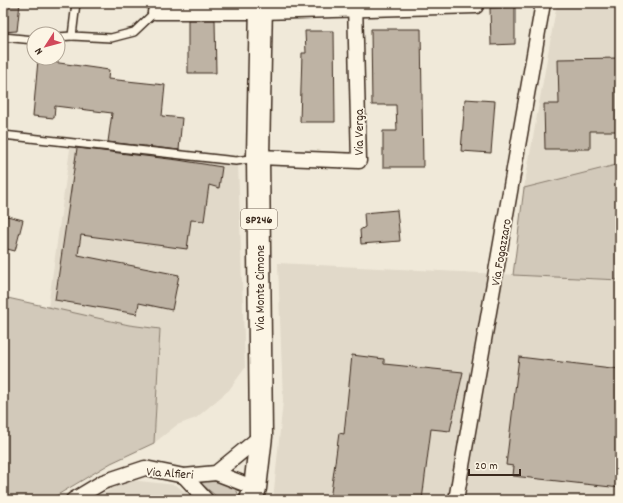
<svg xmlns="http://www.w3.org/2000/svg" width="623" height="503" font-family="Dekko,sans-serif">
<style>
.built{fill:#e1d9c9}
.green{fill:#d2c9ba;stroke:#867a6c}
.building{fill:#beb3a4;stroke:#3b2a1e}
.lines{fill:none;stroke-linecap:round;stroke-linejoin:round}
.lane-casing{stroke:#3b2a1e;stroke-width:10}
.street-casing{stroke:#3b2a1e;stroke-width:17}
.primary-casing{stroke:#3b2a1e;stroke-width:25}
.lane{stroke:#fcf5e5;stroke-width:7}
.street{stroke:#fcf5e5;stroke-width:14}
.primary{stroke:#fcf5e5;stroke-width:22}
.labels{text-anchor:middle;stroke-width:3.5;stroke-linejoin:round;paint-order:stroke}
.shield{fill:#fcf5e5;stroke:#75675a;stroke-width:1}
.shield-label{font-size:12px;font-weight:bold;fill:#3b2a1e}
.street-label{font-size:13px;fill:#3b2a1e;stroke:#fcf5e5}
</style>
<rect width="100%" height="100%" fill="#f0e9d9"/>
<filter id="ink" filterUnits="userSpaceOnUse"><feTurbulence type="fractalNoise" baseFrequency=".025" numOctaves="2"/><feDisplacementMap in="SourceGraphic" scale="8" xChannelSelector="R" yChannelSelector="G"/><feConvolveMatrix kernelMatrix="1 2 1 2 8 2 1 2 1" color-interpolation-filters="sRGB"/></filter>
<g filter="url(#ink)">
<g class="built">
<polygon points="557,3 620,3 620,164 524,188"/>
<polygon points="71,142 238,163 245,368 229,390 196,418 177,425 154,443 160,329 47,315"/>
<polygon points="278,263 620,280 620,500 273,500 283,401"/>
<polygon points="130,480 176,485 196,500 89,500"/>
</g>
<g class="green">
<polygon points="620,164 620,280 513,275 524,188"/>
<polygon points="3,297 129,325 160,329 154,443 111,463 49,500 3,500"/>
<path d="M208,480C222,482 239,483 239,500H221L199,482Z"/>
</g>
<g class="building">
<polygon points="3,3 20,3 17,31 3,32"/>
<polygon points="515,7 515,44 491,45 490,8"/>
<polygon points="188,20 215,20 216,73 188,73"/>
<polygon points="371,29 421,29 423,167 383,167 383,131 397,131 396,105 372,105"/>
<polygon points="305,31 334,31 335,122 300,122 302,53 306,53"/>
<polygon points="620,58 620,131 590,131 590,149 545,149 544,104 559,104 558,59"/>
<polygon points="38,60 109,70 108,79 165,85 162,116 182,118 179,150 108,142 112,113 55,106 54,118 33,116"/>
<polygon points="465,99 495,101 491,153 461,151"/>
<polygon points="77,148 178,160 222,167 219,188 209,185 204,221 191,220 187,249 81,235 78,255 179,275 172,310 139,303 137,314 55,300"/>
<polygon points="397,210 400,241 361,244 360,230 365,227 364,213"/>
<polygon points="3,215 23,220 15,251 3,248"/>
<polygon points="352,355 384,359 384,364 463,372 450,431 431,429 422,500 330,500 339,433 344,434"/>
<polygon points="519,357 620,369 620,488 513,476 514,466 506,465"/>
</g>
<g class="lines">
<g class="lane-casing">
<g id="lane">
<polyline points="76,3 72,36 111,38 134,32 155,12 155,3"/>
<polyline points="3,37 34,40"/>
<polyline points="58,37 72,36"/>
<polyline points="3,135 236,161 256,158"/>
</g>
</g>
<g class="street-casing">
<g id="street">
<polyline points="155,12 262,12 476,6 476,3"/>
<polyline points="258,157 359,161 355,3"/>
<polyline points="216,473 255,488"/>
<polyline points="184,476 206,500"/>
<polyline points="73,500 103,482 145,468 184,476 216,473 261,436"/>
<polyline points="456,500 543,3"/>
</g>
</g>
<g class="primary-casing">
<polyline id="primary" points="251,500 255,488 261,436 258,157 261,3"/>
</g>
<use href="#lane" class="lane"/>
<use href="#street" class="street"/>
<use href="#primary" class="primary"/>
</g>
</g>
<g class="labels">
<rect class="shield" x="241" y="209" width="36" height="20" rx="3"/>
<g class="shield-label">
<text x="259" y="223">SP246</text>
</g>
<g class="street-label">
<text transform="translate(358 132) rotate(-90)" y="5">Via Verga</text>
<text transform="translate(500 252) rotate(-80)" y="5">Via Fogazzaro</text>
<text transform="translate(259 288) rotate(-90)" y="5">Via Monte Cimone</text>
<text transform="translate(170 472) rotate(4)" y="5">Via Alfieri</text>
</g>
</g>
<rect width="623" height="503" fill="none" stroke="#fcf5e5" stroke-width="16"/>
<rect x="8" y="8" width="607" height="487" fill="none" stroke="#3b2a1e" stroke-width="1.5" filter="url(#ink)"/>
<g transform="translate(46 46) rotate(234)"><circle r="19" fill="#fcf5e5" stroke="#afa495"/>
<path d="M0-3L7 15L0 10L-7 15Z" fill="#d1495b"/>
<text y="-6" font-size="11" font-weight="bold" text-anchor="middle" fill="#3b2a1e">N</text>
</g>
<path d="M469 469v6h51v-6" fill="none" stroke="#3b2a1e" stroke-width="2"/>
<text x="475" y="469" font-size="12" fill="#3b2a1e" stroke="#fcf5e5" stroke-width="3" paint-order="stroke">20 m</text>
</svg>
